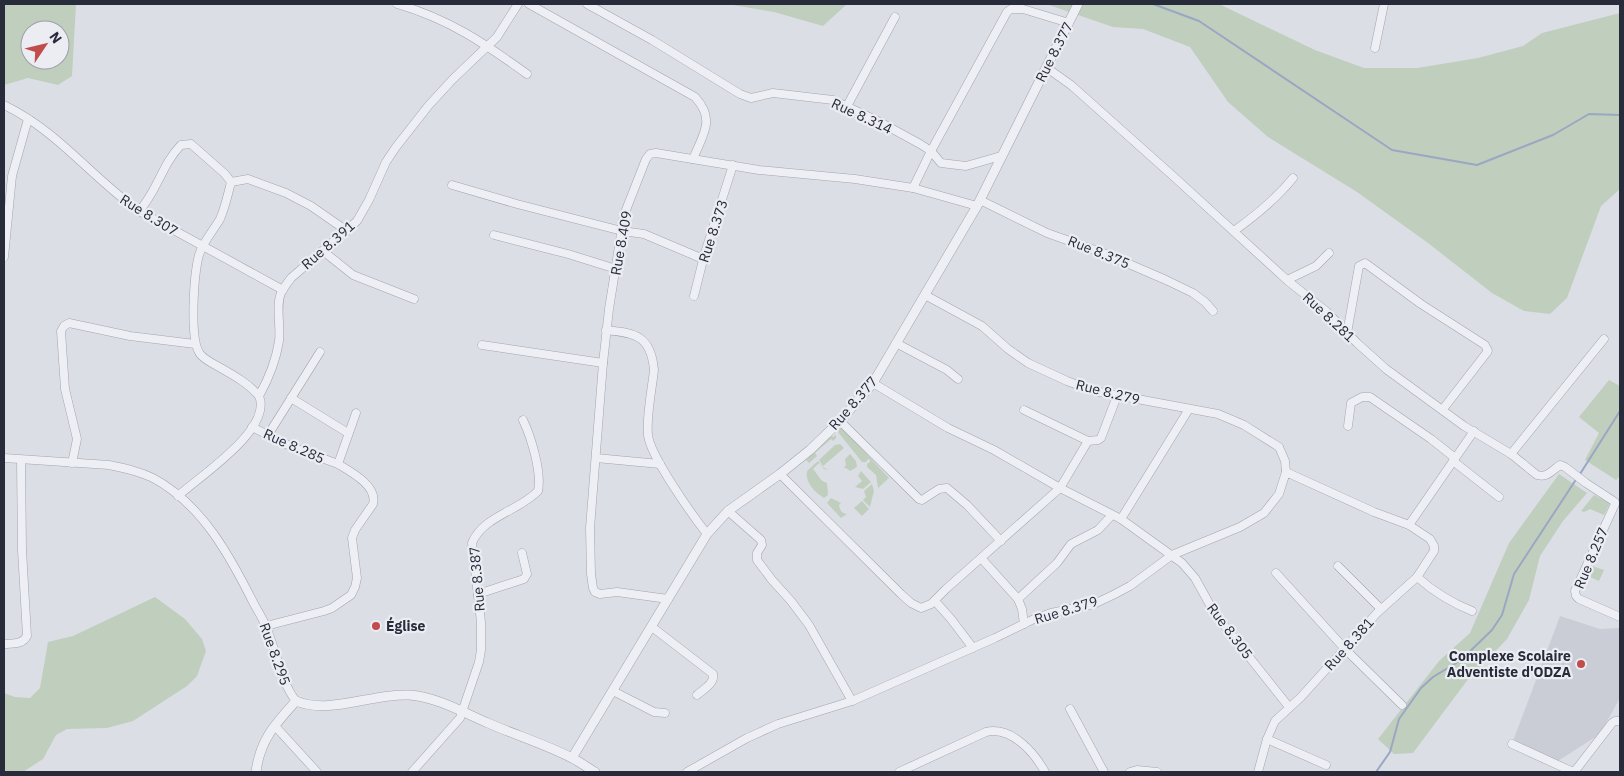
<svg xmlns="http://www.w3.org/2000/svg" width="1624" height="776" font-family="'IBM Plex Sans',sans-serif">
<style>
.built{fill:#cbcdd6}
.green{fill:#c0cebe;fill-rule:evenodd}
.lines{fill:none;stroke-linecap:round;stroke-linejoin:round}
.stream{stroke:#9aa7c2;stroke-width:2}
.minor-casing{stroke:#a2a5ae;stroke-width:9}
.tertiary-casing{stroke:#a2a5ae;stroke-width:10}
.minor{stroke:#eeeff4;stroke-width:8}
.tertiary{stroke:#eeeff4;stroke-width:9}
.poi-dot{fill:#c04d4b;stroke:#ebedf3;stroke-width:2}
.labels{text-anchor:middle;stroke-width:4.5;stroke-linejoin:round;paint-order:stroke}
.street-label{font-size:14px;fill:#272b3a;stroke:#ebedf3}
.poi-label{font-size:14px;font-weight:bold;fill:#272b3a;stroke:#ebedf3;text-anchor:start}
</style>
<rect width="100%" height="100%" fill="#dcdee5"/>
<polygon class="built" points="1560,616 1600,629 1620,628 1620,698 1600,734 1558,761 1513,741"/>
<g class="green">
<path d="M4,4H76L72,76L58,85L28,78L4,85ZM30,30H60V60H30Z"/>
<polygon points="727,4 847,4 823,26 774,12"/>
<polygon points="1046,4 1219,4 1315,50 1364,68 1417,68 1478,58 1523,46 1542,33 1620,13 1620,189 1601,206 1567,298 1550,314 1524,311 1492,293 1428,243 1357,192 1268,137 1228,102 1190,47 1143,29 1113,27"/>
<polygon points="1609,380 1620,386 1620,476 1616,480 1585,460 1599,433 1579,417"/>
<polygon points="841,427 889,478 878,488 876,475 867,467 867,464 870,462 870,460 868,459 866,462 862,462 838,432"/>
<polygon points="836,435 836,438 833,441 831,439 815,453 817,456 809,463 806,460 831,436 833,437"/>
<polygon points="840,444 844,448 823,466 819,460 835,445"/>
<polygon points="850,454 856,461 857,467 850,471 846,468 844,468 846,465 845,459"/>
<path d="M818,461L823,467L828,470L824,469L819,463L813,469C819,475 819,481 827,483L828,495L824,498C815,492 805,483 807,471Z"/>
<polygon points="861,471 871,482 863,489 855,487 862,481 858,476"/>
<polygon points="1559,474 1587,493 1563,521 1540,556 1529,600 1507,639 1466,682 1413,753 1394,754 1378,739 1439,661 1470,633 1509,543"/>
<polygon points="872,484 874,491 870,507 863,500 866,497 864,491"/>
<polygon points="1594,495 1610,503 1604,515 1590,509 1584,512 1581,511"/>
<path d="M831,498L841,503L839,505C840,511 842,513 847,514L841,518L827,503Z"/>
<polygon points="862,501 869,509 862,516 854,508"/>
<polygon points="1592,566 1604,570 1599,581 1588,576"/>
<polygon points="155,597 185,619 202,639 206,651 197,676 187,686 133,721 107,728 67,729 56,735 43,759 23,772 4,772 4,693 15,697 30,698 40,688 48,642 73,636"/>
</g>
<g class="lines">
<g class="stream">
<polyline points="1153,4 1199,21 1392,150 1477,165 1553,135 1589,114 1620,115"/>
<polyline points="1580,474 1620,411"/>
<polyline points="1376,772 1390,752 1399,719 1421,688 1433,677 1461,660 1492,630 1502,615 1514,574 1577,478"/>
</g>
<g class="minor-casing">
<g id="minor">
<path d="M397,4C449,19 484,43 527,74"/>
<path d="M529,4L695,97C716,120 703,134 693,159"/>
<polyline points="587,4 652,40 740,94 751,98 773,93 833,100 878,121 920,144 931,151 941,163 966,166 1001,156"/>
<polyline points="1375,48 1384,4"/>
<polyline points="1047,68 1071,85 1173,176 1288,281 1327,312 1357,343 1386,369 1464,426 1511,454 1604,339"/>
<path d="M4,105C58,131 91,177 139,211L283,290"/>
<polyline points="847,106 895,17"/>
<polyline points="231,182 248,179 286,193 311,206 347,231"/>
<polyline points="452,185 517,204 622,231 644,234 703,259"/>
<polyline points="913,188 931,151 1007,12 1011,9 1023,9 1069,23"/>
<polyline points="980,200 1047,233 1106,254 1166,280 1193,293 1205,302 1213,311"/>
<path d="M139,211C157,192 162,164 181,145L191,144L225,174L231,182C228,194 225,208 220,219C213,231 203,242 199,255C194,274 189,339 200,354C205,360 212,363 219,367C233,375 248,383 259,396"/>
<path d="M1234,231C1255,216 1277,198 1293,178"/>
<polyline points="494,235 568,254 616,269"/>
<polyline points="323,251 353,275 414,299"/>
<polyline points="4,257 12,176 28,119"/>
<polyline points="1287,280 1316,266 1329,253"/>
<polyline points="925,295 982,326 1008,349 1028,363 1067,381 1094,391 1218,414 1244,425 1279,447 1285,461 1286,472"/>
<polyline points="694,296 704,256 733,165"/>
<path d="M606,330C636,333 651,336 654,370C652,389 646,417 648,435C650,456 693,516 707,534"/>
<polyline points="1347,333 1359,266 1365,263 1421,304 1485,345 1488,351 1443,409"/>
<polyline points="896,343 947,370 958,379"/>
<polyline points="482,345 603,363"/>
<polyline points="873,383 948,428 994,450 1060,488 1121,519 1182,563 1195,578 1210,605 1223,624 1289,707"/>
<polyline points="291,398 348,433"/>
<polyline points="1024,410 1088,441 1098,440 1101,438 1117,396"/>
<polyline points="840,421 919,499 922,500 939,489 947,488 967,505 1001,541"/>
<polyline points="1348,426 1351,403 1362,397 1370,397 1431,439 1455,458"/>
<polyline points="252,427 292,447 338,464"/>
<polyline points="268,435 320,352"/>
<path d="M1511,454L1537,475C1548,478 1552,470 1560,465L1565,467L1586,483L1615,502V504L1575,591L1576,596L1579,599L1620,617"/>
<path d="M4,458L109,465C124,468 139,471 153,478C202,504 230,556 254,604C258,611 263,619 266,627C276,649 281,683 296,701"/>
<polyline points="596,458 660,464"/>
<polyline points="1453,461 1499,497"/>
<polyline points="72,463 77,439 65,389 61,331 64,326 69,323 130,336 195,344"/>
<polyline points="780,474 901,594 911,603 921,608 931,604 946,589 1060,488 1088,441"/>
<path d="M178,496C200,476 273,429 259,396C269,378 276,361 279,341C281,327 275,303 282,291C285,286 288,282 291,278L357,221L369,200L386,162L396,147L429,105L453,79L497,37L518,4"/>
<polyline points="728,511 761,540 762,545 757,553 757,560 772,580 791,601 809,625 852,701"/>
<polyline points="1121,519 1189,409"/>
<polyline points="1409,525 1474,431"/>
<polyline points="981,558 1018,599 1022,609 1024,624"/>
<polyline points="1338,566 1381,609"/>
<polyline points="1276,573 1345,649 1402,705"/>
<polyline points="478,594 524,579 527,574 522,553"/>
<polyline points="668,599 617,592 600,594 595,592 593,588 591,574 590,528 603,363 609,309 624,215 646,159 650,154 656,153 759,170 855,179 913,188 977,206"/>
<polyline points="1018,599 1057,563 1071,544 1098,530 1112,515"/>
<polyline points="935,601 951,619 973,648"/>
<path d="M266,626L324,611L332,608L351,595L355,587L357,578L352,538L355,530L373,504C378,486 351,472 338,464L356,413"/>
<path d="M652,627L713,674C715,683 704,689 697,695"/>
<path d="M4,644C13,643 22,645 27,636L22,550L21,460"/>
<polyline points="613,691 654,712 665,713"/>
<polyline points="1070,709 1104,772"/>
<polyline points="275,726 317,772"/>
<polyline points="1267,739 1326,765"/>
<polyline points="1512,744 1571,771 1575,771 1612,723 1615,721 1620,721"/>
<path d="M412,772L460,718L479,662L481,650V622L472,543C483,516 519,511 538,491C542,472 531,437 523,420"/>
<polyline points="687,772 747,738 778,724 852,701 995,638 1034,619 1051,613 1094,604 1113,595 1130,586 1172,555 1240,527 1264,513 1279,494 1286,472 1374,512 1409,525 1430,539 1434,546 1434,551 1417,577"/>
<path d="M899,772L986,732C1011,726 1034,752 1045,772"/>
<polyline points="1130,772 1137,770 1157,772"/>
<path d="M1258,772L1267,739L1275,721L1301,697L1377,613L1417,577C1434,592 1452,603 1472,611"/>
</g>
</g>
<g class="tertiary-casing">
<g id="tertiary">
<polyline points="572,758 707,534 728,511 780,474 810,450 840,421 873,383 977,206 1078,4"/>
<path d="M256,772C260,740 275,724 296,701C329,715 373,693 409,695C437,697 462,712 488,723C515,735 545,744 572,758C580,762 588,768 595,772"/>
</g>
</g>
<use href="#minor" class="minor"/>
<use href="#tertiary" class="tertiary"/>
</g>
<g class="poi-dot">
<circle cx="376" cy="626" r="5"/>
<circle cx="1581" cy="664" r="5"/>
</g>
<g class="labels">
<g class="street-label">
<text transform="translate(1054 52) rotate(-63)" y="5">Rue 8.377</text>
<text transform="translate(862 116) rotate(25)" y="5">Rue 8.314</text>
<text transform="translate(149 215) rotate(32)" y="5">Rue 8.307</text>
<text transform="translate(713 231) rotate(-72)" y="5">Rue 8.373</text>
<text transform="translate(621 243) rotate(-80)" y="5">Rue 8.409</text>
<text transform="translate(328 245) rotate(-41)" y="5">Rue 8.391</text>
<text transform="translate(1099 252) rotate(22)" y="5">Rue 8.375</text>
<text transform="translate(1329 317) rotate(43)" y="5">Rue 8.281</text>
<text transform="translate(1108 392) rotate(14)" y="5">Rue 8.279</text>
<text transform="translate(853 403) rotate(-49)" y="5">Rue 8.377</text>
<text transform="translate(294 446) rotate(24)" y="5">Rue 8.285</text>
<text transform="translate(1591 558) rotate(-67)" y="5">Rue 8.257</text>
<text transform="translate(477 579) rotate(-95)" y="5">Rue 8.387</text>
<text transform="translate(1066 610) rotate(-17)" y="5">Rue 8.379</text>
<text transform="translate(1230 631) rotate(53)" y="5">Rue 8.305</text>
<text transform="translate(1349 644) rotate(-48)" y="5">Rue 8.381</text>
<text transform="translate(275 654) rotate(70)" y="5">Rue 8.295</text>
</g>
<g class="poi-label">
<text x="386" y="631">Église</text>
<text x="1571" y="661" text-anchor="end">Complexe Scolaire<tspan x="1571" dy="16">Adventiste d'ODZA</tspan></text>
</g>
</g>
<rect width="1624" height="776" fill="none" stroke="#272b3a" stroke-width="10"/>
<g transform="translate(45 45) rotate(55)"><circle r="24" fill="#ebedf3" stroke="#9d9fa9"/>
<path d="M0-4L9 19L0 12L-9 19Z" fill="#c04d4b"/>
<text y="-8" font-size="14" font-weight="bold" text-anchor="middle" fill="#272b3a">N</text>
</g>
</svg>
